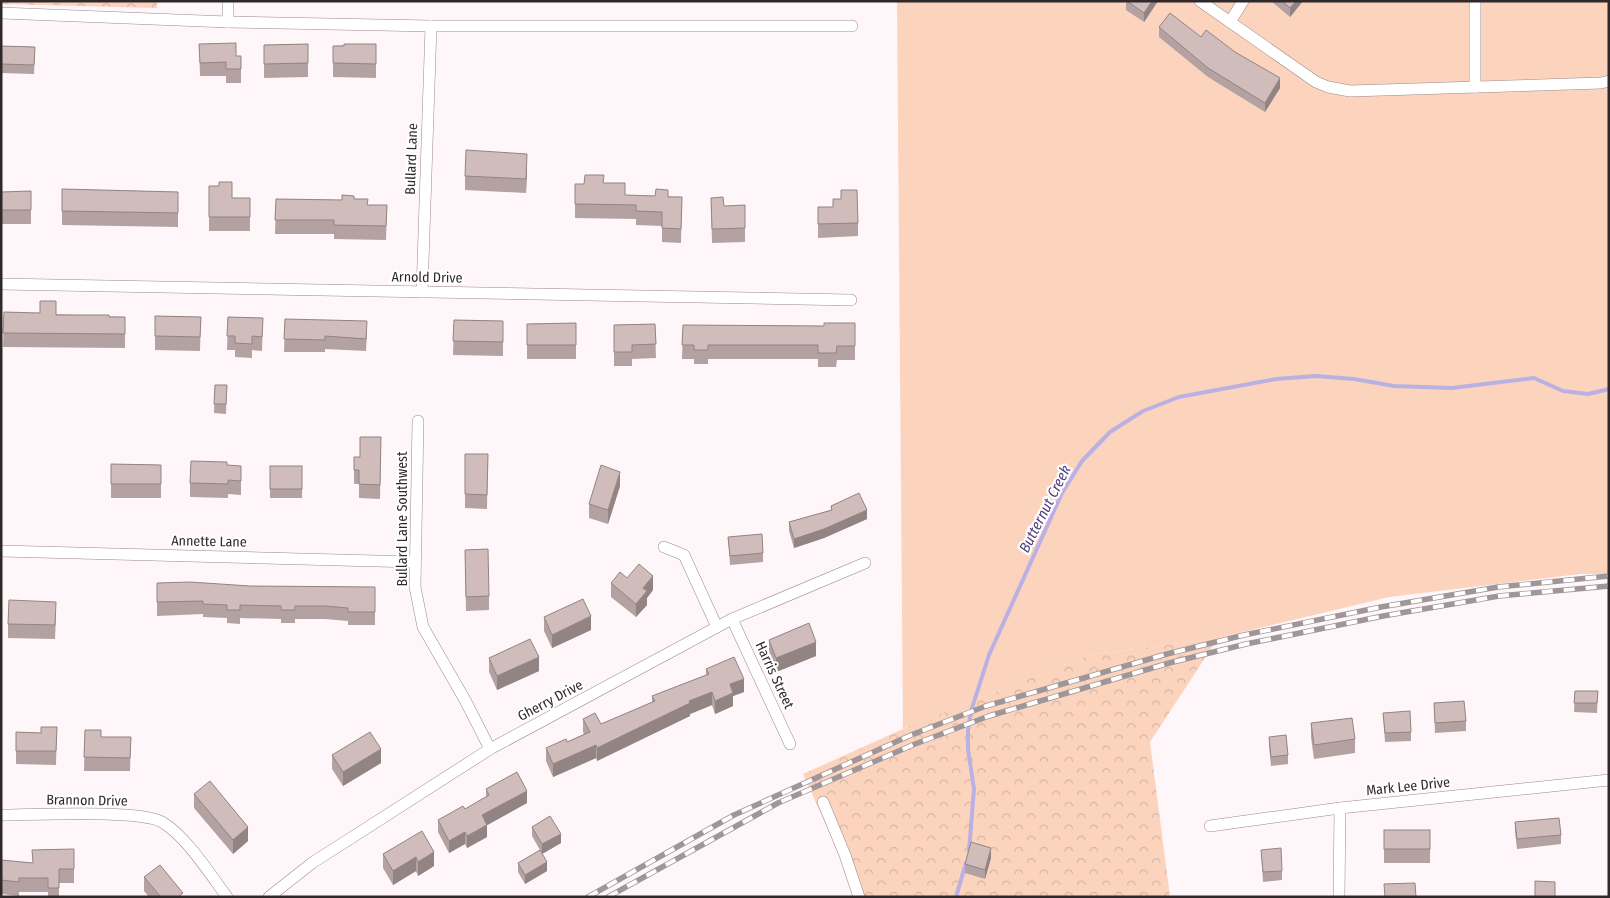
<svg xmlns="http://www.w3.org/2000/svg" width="1610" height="898" font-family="'Fira Sans Condensed',sans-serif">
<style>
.grass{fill:#fcd3bd}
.forest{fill:url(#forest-crowns)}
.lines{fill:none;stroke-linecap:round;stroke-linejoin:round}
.stream{stroke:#bbb0e3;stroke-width:4}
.street-casing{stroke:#9b8990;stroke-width:12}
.street{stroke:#fff;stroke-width:11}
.rail-casing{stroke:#9e9699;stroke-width:5.5}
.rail{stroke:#fff;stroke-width:4;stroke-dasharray:11;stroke-linecap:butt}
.wall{fill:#b3a2a1}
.shaded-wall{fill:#928483}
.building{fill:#d0bcbb;stroke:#928483}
.labels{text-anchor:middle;stroke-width:4.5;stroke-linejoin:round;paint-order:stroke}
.street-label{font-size:14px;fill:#30292c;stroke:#fff}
.water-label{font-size:15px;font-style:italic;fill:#513f7e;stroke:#fff}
</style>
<defs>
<pattern id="forest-crowns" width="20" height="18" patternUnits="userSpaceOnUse" patternTransform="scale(1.25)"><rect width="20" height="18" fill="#fcd3bd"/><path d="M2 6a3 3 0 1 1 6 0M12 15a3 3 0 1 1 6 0" fill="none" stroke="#d8b5a3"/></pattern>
</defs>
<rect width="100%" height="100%" fill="#fef6f9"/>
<polygon class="grass" points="897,1 1609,1 1609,574 1580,574 1389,597 1218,638 1089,655 903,729"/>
<g class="forest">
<polygon points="1,1 157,1 157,8 1,4"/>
<polygon points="1218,638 1150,742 1170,897 855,897 851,880 803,774 903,729 1089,655"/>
</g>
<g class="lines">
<g class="stream">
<polyline points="969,851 974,789 968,749 968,730 971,711 989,655 1062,493 1082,461 1110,432 1143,411 1179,397 1276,379 1316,376 1354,379 1394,386 1452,388 1534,378 1563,391 1588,394 1609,389"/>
<polyline points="956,897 966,863"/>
</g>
<g class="street-casing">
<g id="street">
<polyline points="228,1 228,22"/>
<polyline points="1200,1 1316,82 1328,87 1350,91 1601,83 1609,81"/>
<polyline points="1475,1 1475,87"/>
<polyline points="1,13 228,22 431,26 852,26"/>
<polyline points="1230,22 1243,1"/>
<polyline points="1,284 851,300"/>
<polyline points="422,292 431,26"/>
<polyline points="418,421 415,587 423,627 465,700 490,749"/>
<polyline points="664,547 684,555 717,627"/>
<polyline points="1,551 415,562"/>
<polyline points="732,619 790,744"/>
<polyline points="823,802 845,855 859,897"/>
<path d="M1,815C33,815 139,809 162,822C186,836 210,874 227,897"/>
<polyline points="1210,826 1340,808 1609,780"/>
<polyline points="269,897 312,863 490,749 732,619 865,563"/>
<polyline points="1339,897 1340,808"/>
</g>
</g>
<use href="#street" class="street"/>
<g class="rail-casing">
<g id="rail">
<polyline points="588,897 734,815 911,735 986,706 1167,654 1244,635 1381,607 1498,587 1609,576"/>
<polyline points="608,897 778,803 915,744 989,716 1169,663 1246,644 1383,616 1499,596 1609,586"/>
</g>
</g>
<use href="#rail" class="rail"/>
</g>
<g class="wall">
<polygon points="1126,1 1158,1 1144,22 1126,10"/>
<polygon points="1271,1 1303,1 1290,17"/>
<polygon points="1159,27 1201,37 1280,88 1265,112 1208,77 1159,37"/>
<polygon points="199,44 236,56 241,69 241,83 226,83 226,76 200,76"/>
<polygon points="308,44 308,77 264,78 264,45"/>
<polygon points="376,44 376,78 333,77 333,46"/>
<polygon points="1,46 35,47 34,74 1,73"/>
<polygon points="527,168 526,193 465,190 465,176"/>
<polygon points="604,183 625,195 682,197 681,243 662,242 662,226 636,225 636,219 575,218 575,184 584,184"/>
<polygon points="209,186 232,198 250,198 250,231 209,231"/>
<polygon points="62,189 178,192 178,227 62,225"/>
<polygon points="31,191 31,224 1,224 1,192"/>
<polygon points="711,198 724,206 745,228 745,242 712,243"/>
<polygon points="276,199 342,200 354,199 368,205 387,205 386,240 334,239 334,234 275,234"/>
<polygon points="841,199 858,223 858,236 818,238 818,207 833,207"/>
<polygon points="4,312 125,317 125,348 3,347"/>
<polygon points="155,316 201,317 200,351 155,350"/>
<polygon points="228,317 263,318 262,351 252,350 252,358 235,357 235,350 227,350"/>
<polygon points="285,319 367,334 366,351 325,349 325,352 284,352"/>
<polygon points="454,320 503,321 503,356 453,355"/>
<polygon points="576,323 576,359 527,359 527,324"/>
<polygon points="855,323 855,360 837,360 836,367 818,367 818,359 708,359 708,364 694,364 694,359 682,359 683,325 824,326"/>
<polygon points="655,324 656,358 632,359 632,366 614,366 614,325"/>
<polygon points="215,385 227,385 226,414 214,413"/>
<polygon points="381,437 380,499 359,498 359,484 354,484 354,457 360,457"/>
<polygon points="465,454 488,454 487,509 465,508"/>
<polygon points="111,464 161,465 161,498 111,498"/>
<polygon points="227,465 241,480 241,495 228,494 228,498 190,497 190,483"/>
<rect x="270" y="466" width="32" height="32"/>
<polygon points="620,486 608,524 589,518 589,504"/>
<polygon points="831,506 867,519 824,538 794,548 789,531 789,522 831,510"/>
<polygon points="728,537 763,553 763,562 730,565"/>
<polygon points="465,550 489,596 489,610 466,611"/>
<polygon points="157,583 250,586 375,587 375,625 348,625 348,621 325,619 295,619 295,623 281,623 281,619 240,618 240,624 227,623 227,618 203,617 203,614 157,616"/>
<polygon points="611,583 653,590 647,598 647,605 636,617 611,597"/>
<polygon points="56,616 55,639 8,638 8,624"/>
<polygon points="544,617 591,630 552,648 544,631"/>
<polygon points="769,640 816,656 776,672 769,654"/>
<polygon points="489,658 539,671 497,690 489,672"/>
<polygon points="706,669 744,692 733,696 733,706 715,714 712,705 690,714 690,716 597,761 596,758 553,777 546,761 546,748 567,742 584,734 583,732 583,719 601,724 652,702 652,696 706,675"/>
<polygon points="1575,691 1598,691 1597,713 1574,712"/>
<polygon points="1434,703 1466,721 1466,731 1435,733"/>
<polygon points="1383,713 1411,732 1411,741 1385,742"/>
<polygon points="1311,723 1355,739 1355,753 1314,759 1311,737"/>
<polygon points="57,727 56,765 16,764 16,732 41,733"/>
<polygon points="85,730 101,737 131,737 130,771 84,771"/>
<polygon points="1269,737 1288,755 1288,764 1271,766 1269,746"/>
<polygon points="332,755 381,763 343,786 332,769"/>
<polygon points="486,789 527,803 487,825 487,837 467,848 465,844 449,853 438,832 438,820 465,809 486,797"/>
<polygon points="194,794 248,841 233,854 194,808"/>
<polygon points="1515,822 1561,835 1561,844 1517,849 1515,832"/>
<polygon points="532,827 561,843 542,854 547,871 525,884 518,872 518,863 540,850 532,836"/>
<rect x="1384" y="830" width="46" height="33"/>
<polygon points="74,849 74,883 59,883 59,897 48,897 48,892 19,892 19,896 1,894 1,860 32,863"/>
<polygon points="1261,850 1282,871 1282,880 1263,882"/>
<polygon points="434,852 434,866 418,876 416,871 393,885 383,868 383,854"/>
<polygon points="991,858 985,879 965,873 965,864"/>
<polygon points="144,877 183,897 149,897 144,891"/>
</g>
<g class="shaded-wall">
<polygon points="1152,1 1158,1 1144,22 1144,13"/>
<polygon points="1296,1 1303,1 1290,17 1290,8"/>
<polygon points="1280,78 1280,88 1265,112 1265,103"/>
<polygon points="527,154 527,168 526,193 526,179"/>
<polygon points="620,472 620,486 608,524 608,510"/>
<polygon points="867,510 867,519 824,538 794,548 794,539"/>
<polygon points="653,576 653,590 647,598 647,605 636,617 636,604 643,588"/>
<polygon points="591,616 591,630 552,648 552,635"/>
<polygon points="816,642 816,656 776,672 776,658"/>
<polygon points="539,657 539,671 497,690 497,676"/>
<polygon points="744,679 744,692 733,696 733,706 715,714 715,701 730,684"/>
<polygon points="712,692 712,705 690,714 690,716 597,761 597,748 689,701"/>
<polygon points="596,745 596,758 553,777 553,764"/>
<polygon points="381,749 381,763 343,786 343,772"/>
<polygon points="527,791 527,803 482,828 482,815"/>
<polygon points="487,825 487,837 467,848 467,836"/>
<polygon points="248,827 248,841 233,854 233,840"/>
<polygon points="465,832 465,844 449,853 449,841"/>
<polygon points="561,834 561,843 542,854 542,844"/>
<polygon points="991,848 991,858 985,879 985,870"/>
<polygon points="434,852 434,866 418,876 418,862"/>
<polygon points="416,857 416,871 393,885 393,871"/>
<polygon points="547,862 547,871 525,884 525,875"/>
</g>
<g class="building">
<polygon points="1127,1 1152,1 1144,13"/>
<polygon points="1282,1 1296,1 1290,8"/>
<polygon points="1170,13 1201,37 1206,30 1235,52 1280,78 1265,103 1208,68 1159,27"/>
<polygon points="236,43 236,56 241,56 241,69 226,69 226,62 200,63 199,44"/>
<polygon points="308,44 308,63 264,64 264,45"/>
<polygon points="344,44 376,44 376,64 333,63 333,46 344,46"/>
<polygon points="1,46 35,47 34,65 1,64"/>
<polygon points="466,150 527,154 526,179 465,176"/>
<polygon points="585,175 604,175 603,183 625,183 625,195 655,196 656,189 668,190 668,197 682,197 681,229 662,228 662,212 636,211 636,205 575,204 575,184 584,184"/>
<polygon points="219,182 232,182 232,198 250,198 250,217 209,217 209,186 219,186"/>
<polygon points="62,189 178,192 178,213 62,211"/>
<polygon points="841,190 857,190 858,223 818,224 818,207 833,207 833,199 841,199"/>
<polygon points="31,191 31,210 1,210 1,192"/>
<polygon points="342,195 354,196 354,199 368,199 367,205 387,205 386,226 334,225 334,220 275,220 276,199 342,200"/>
<polygon points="723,197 724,206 745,205 745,228 712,229 711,198"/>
<polygon points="40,301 56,301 56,315 109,315 109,317 125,317 125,334 3,333 4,312 40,313"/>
<polygon points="155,316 201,317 200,337 155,336"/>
<polygon points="228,317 263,318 262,337 252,336 252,344 235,343 235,336 227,336"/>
<polygon points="285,319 367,321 366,339 325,336 325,340 284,339"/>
<polygon points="454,320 503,321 503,342 453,341"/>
<polygon points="576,323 576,345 527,345 527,324"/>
<polygon points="824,323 855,323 855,346 837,346 836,353 818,353 818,345 708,345 708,350 694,350 694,345 682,345 683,325 824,326"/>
<polygon points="655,324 656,344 632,345 632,352 614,352 614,325"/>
<polygon points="215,385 227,385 226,404 214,404"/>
<polygon points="360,437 381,437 380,485 359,484 359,470 354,470 354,457 360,457"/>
<polygon points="465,454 488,454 487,495 465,494"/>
<polygon points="191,461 227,462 227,465 241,466 241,481 228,480 228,484 190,483"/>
<polygon points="111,464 161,465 161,484 111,484"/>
<polygon points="601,465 620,472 608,510 589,504"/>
<rect x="270" y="466" width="32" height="23"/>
<polygon points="859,493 867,510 824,529 794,539 789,522 832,510 831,506"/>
<polygon points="762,534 763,553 730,556 728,537"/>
<polygon points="488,549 489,596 466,597 465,550"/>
<polygon points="639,564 653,576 643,588 647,591 636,604 611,583 620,572 627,578"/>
<polygon points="190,582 250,586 375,587 375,612 348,612 348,608 325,606 295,606 295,610 281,610 281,606 240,605 240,610 227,610 227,605 203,604 203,601 157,602 157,583"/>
<polygon points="583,599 591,616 552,635 544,617"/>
<polygon points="9,600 56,602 55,625 8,624"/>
<polygon points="809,623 816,642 776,658 769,640"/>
<polygon points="530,639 539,657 497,676 489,658"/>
<polygon points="734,657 744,679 730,684 733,693 715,701 712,692 689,701 690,703 597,748 596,745 553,764 546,748 566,739 567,742 590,732 583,719 595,713 601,724 655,701 652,696 709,674 706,669"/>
<polygon points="1575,691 1598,691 1597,703 1574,703"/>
<polygon points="1464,701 1466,721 1435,723 1434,703"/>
<polygon points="1410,711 1411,732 1385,733 1383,713"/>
<polygon points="1352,718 1355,739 1314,745 1311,723"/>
<polygon points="41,727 57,727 56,751 16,751 16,732 41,733"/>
<polygon points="85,730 101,730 101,737 131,737 130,758 84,757"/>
<polygon points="370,732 381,749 343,772 332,755"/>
<polygon points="1286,735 1288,755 1271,757 1269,737"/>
<polygon points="517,772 527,791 482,815 487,825 467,836 465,832 449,841 438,820 463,806 465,809 489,795 486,789"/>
<polygon points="210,781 248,827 233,840 194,794"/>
<polygon points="550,816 561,834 542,844 532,827"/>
<polygon points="1559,818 1561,835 1517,839 1515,822"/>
<rect x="1384" y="830" width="46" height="19"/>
<polygon points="422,831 434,852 418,862 416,857 393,871 383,854"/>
<polygon points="971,842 991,848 985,870 965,864"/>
<polygon points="1281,848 1282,871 1263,872 1261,850"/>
<polygon points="74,849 74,869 59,869 59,888 48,888 48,878 19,878 19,882 1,880 1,860 33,863 32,850"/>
<polygon points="540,850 547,862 525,875 518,863"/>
<polygon points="160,865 183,893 178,897 158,897 160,896 144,877"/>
<polygon points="1535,881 1555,882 1555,897 1535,897"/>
<polygon points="1415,883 1416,897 1385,897 1384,884"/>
</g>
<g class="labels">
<g class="street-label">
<text transform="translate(411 159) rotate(-88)" y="5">Bullard Lane</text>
<text transform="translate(427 277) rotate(1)" y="5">Arnold Drive</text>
<text transform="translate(402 519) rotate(-90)" y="5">Bullard Lane Southwest</text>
<text transform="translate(209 541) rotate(1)" y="5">Annette Lane</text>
<text transform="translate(775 675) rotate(65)" y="5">Harris Street</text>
<text transform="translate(550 700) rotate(-28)" y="5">Gherry Drive</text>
<text transform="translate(1408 786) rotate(-6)" y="5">Mark Lee Drive</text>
<text transform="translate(87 800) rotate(1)" y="5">Brannon Drive</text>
</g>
<g class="water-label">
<text transform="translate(1045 509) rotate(-63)" y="5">Butternut Creek</text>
</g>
</g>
<rect width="1610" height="898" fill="none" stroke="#30292c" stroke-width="5"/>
</svg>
